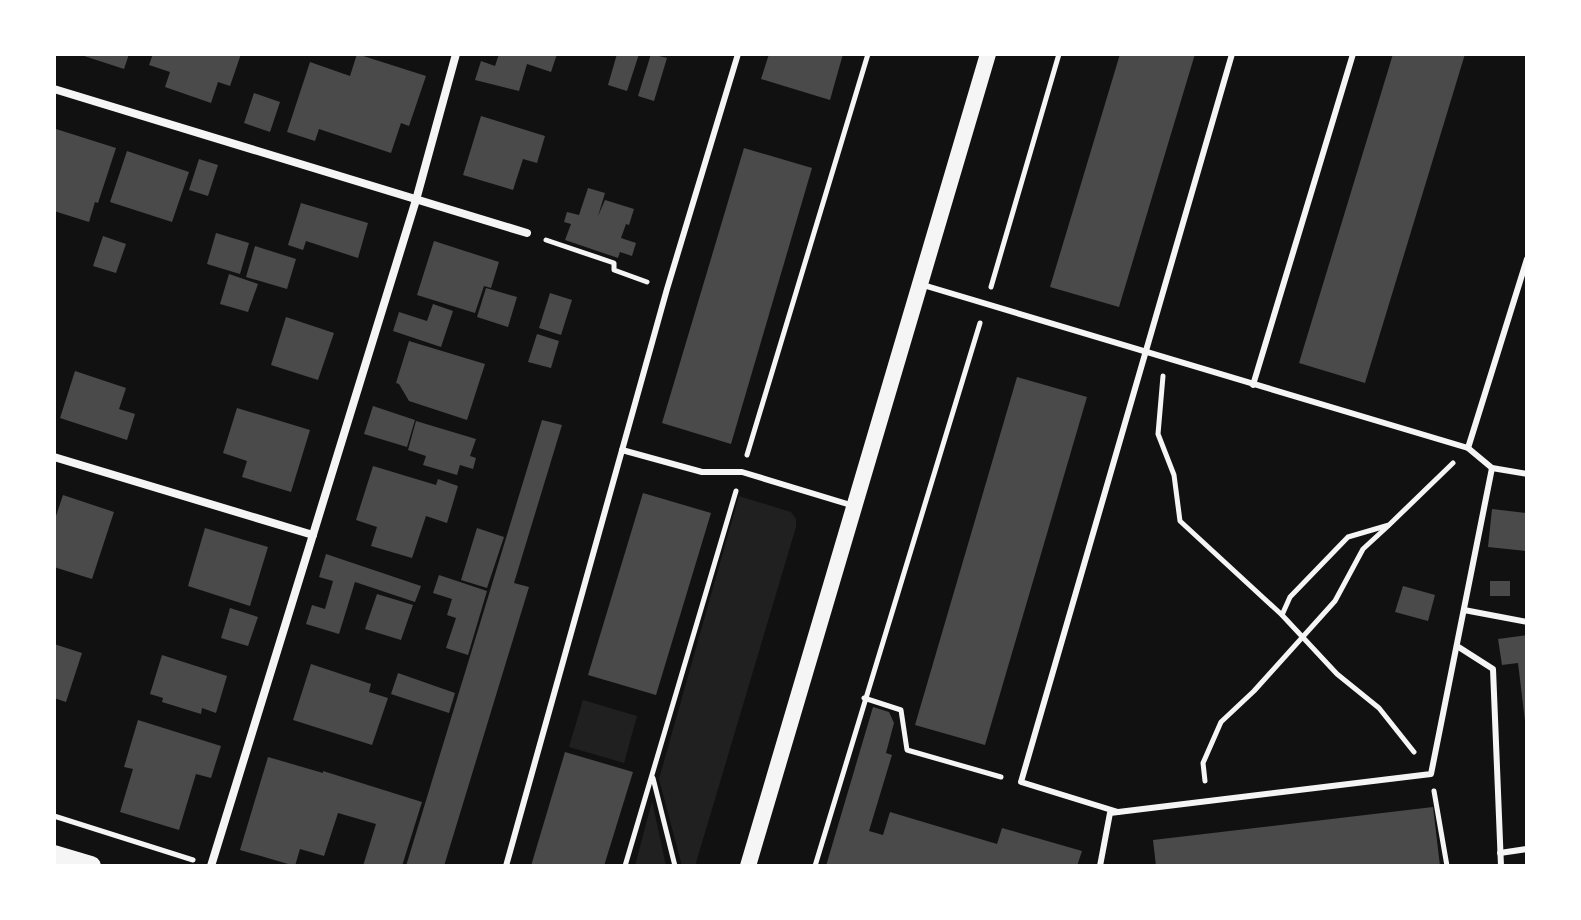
<svg xmlns="http://www.w3.org/2000/svg" width="1581" height="920" font-family="'Playfair Display',serif">
<style>
.green{fill:#202020}
.building{fill:#4a4a4a}
.lines{fill:none;stroke-linecap:round;stroke-linejoin:round}
.path{stroke:#f5f5f5;stroke-width:5}
.service{stroke:#f5f5f5;stroke-width:6}
.minor{stroke:#f5f5f5;stroke-width:8}
.secondary{stroke:#f5f5f5;stroke-width:16}
.primary{stroke:#f5f5f5;stroke-width:20}
</style>
<rect width="100%" height="100%" fill="#111"/>
<g class="green">
<polygon points="739,496 791,512 796,519 796,527 695,866 682,866 659,779"/>
<polygon points="583,700 637,716 624,763 569,747"/>
<polygon points="652,801 666,866 635,866"/>
</g>
<g class="building">
<polygon points="78,54 129,54 124,69"/>
<polygon points="153,54 241,54 230,86 218,82 211,103 165,87 170,72 149,65"/>
<polygon points="357,54 426,76 409,126 401,123 391,153 319,129 315,141 287,132 310,62 350,76"/>
<polygon points="499,54 557,54 551,72 527,64 519,91 475,80 481,61 495,66"/>
<polygon points="617,54 639,54 627,91 608,85"/>
<polygon points="651,54 667,58 654,101 638,96"/>
<polygon points="769,54 843,54 830,100 761,79"/>
<polygon points="1120,54 1195,54 1119,307 1050,287"/>
<polygon points="1393,54 1465,54 1365,383 1299,363"/>
<polygon points="254,93 280,102 270,132 244,123"/>
<polygon points="481,116 545,136 537,163 523,159 513,190 463,175"/>
<polygon points="56,129 116,148 98,203 95,202 89,222 54,211 54,136"/>
<polygon points="744,148 812,168 731,444 662,423"/>
<polygon points="127,151 189,172 172,222 110,202"/>
<polygon points="199,159 218,165 208,196 189,190"/>
<polygon points="588,188 605,193 598,216 605,200 634,209 629,225 626,224 621,238 636,243 632,256 620,252 618,258 565,240 571,224 564,222 567,212 579,215"/>
<polygon points="301,203 368,223 358,258 306,241 303,250 288,245"/>
<polygon points="216,233 249,243 240,274 207,264"/>
<polygon points="103,236 126,244 116,273 93,266"/>
<polygon points="434,241 499,262 491,288 484,286 475,313 417,295"/>
<polygon points="255,246 296,259 287,289 246,277"/>
<polygon points="229,274 258,284 248,312 220,304"/>
<polygon points="486,288 517,297 508,327 477,317"/>
<polygon points="550,293 572,300 561,335 539,328"/>
<polygon points="433,304 453,311 441,347 393,331 399,312 427,321"/>
<polygon points="286,317 334,333 318,380 271,365"/>
<polygon points="537,334 559,341 551,368 528,362"/>
<polygon points="409,341 485,364 467,420 409,401 399,384 396,383"/>
<polygon points="75,371 126,388 119,409 135,414 127,440 60,418"/>
<polygon points="1017,377 1087,397 985,745 915,725"/>
<polygon points="373,406 415,420 407,447 364,434"/>
<polygon points="237,408 310,430 291,492 242,477 247,461 223,453"/>
<polygon points="542,420 562,425 514,583 529,587 444,866 406,866"/>
<polygon points="416,421 476,439 470,456 476,458 473,469 460,465 457,475 423,465 426,456 408,450"/>
<polygon points="373,466 436,485 438,479 458,486 447,523 426,516 412,558 371,546 377,527 356,520"/>
<polygon points="643,493 711,513 656,695 588,675"/>
<polygon points="63,495 114,512 92,579 54,567 54,522"/>
<polygon points="1492,509 1527,513 1527,551 1488,547"/>
<polygon points="205,528 268,547 250,606 188,586"/>
<polygon points="477,528 504,537 487,588 461,580"/>
<polygon points="326,554 421,586 415,602 355,582 339,634 306,624 312,605 325,609 333,581 319,577"/>
<polygon points="439,575 487,591 468,655 446,648 456,618 447,615 452,599 433,593"/>
<rect x="1490" y="581" width="20" height="15"/>
<polygon points="1403,586 1435,595 1428,621 1395,612"/>
<polygon points="377,594 413,605 401,640 365,629"/>
<polygon points="230,608 258,617 248,646 221,638"/>
<polygon points="1527,635 1527,721 1525,721 1518,663 1502,665 1498,639"/>
<polygon points="54,644 82,653 66,702 54,698"/>
<polygon points="162,655 227,676 216,713 202,708 201,714 162,702 163,698 150,694"/>
<polygon points="311,664 371,684 369,692 388,698 372,745 293,720"/>
<polygon points="398,673 455,693 449,713 391,694"/>
<polygon points="873,707 889,712 894,723 886,753 892,755 869,831 883,835 890,812 997,844 1002,828 1082,851 1077,866 826,866"/>
<polygon points="138,720 221,746 211,778 196,774 179,830 120,812 133,769 124,767"/>
<polygon points="565,752 633,772 604,866 531,866"/>
<polygon points="268,757 323,773 323,771 422,802 402,866 363,866 376,824 338,813 324,856 300,849 295,866 240,850"/>
<polygon points="1433,807 1440,866 1156,866 1153,840"/>
</g>
<g class="lines">
<g class="path">
<polyline points="546,240 614,263 614,270 647,282"/>
<polyline points="991,287 1059,54"/>
<polyline points="1163,376 1158,434 1174,475 1180,521 1282,615"/>
<polyline points="747,455 868,54"/>
<polyline points="864,698 901,710 907,750 1001,777"/>
<polyline points="1414,752 1379,708 1337,674 1282,615 1290,597 1348,537 1389,525 1453,463"/>
<polyline points="653,778 675,866"/>
<polyline points="1205,781 1203,763 1221,722 1254,691 1335,601 1363,549 1388,526"/>
<polyline points="1434,791 1447,866"/>
<polyline points="54,816 193,860"/>
<polyline points="625,866 736,491"/>
<polyline points="815,866 980,323"/>
</g>
<g class="service">
<polyline points="923,285 1468,448 1492,468"/>
<polyline points="1253,385 1353,54"/>
<polyline points="1468,448 1527,259"/>
<polyline points="622,450 702,472 742,472 854,506"/>
<polyline points="1464,610 1527,622"/>
<polyline points="1457,646 1493,669 1501,866"/>
<polyline points="1118,812 1021,782 1232,54"/>
<polyline points="1500,853 1527,849"/>
<polyline points="506,866 667,289 738,54"/>
<polyline points="1100,866 1110,813 1431,774 1492,468 1527,474"/>
</g>
<g class="minor">
<polyline points="54,89 527,233"/>
<polyline points="54,457 313,535"/>
<polyline points="211,866 416,200 456,54"/>
</g>
<polyline class="secondary" points="748,866 988,54"/>
<polyline class="primary" points="54,855 91,866"/>
</g>
<rect width="1581" height="920" fill="none" stroke="#ffffff" stroke-width="112"/>
</svg>
